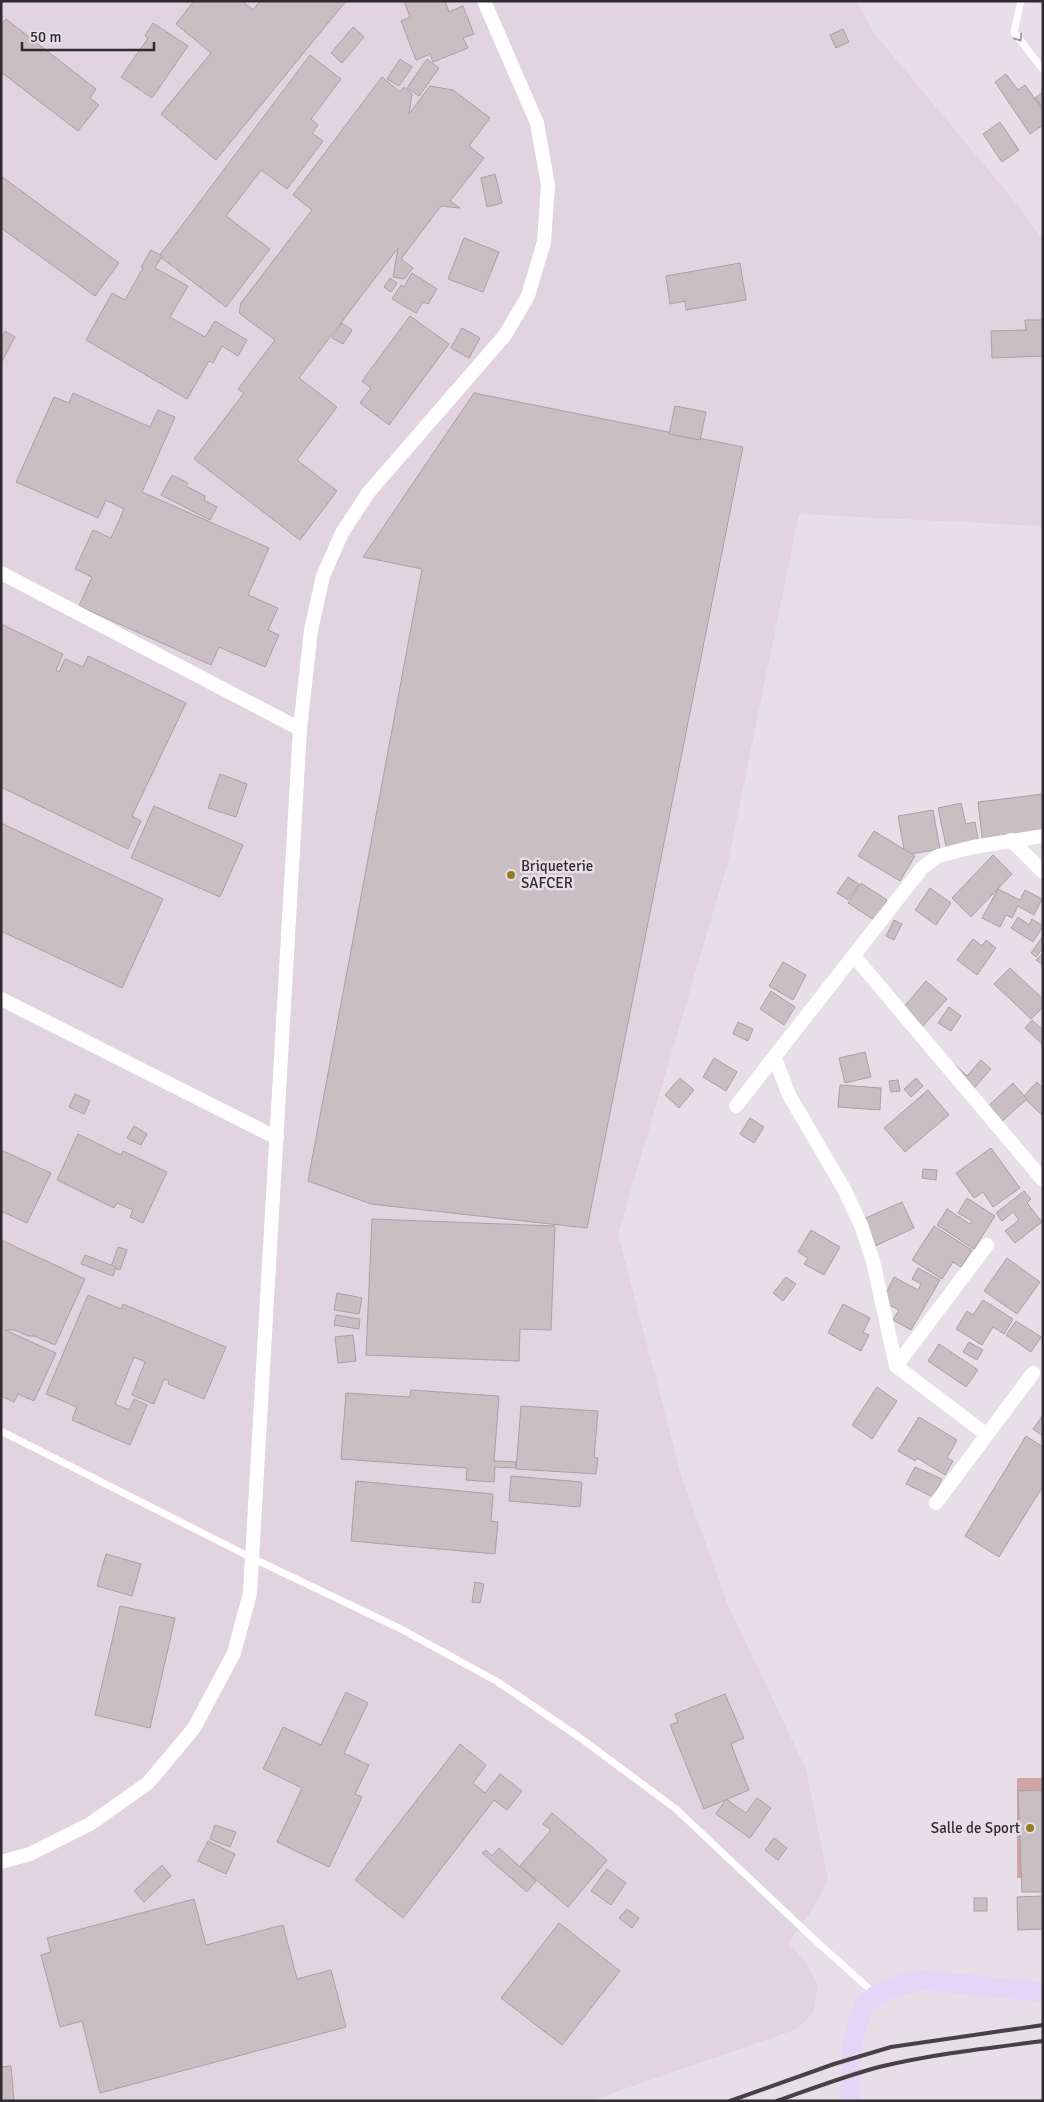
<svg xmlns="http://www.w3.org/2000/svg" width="1044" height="2102" font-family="Signika,sans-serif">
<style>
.built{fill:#e1d3e0}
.green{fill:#d0a5a5}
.building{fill:#c9bec2;stroke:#aba0a4}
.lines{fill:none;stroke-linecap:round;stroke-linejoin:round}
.service{stroke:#fff;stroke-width:7}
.minor{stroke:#fff;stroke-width:14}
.secondary{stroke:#e5d6f8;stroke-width:20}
.rail{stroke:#454245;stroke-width:4}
.oneway{stroke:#a1a0a1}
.poi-dot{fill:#947c24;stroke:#e7dfe7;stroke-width:2}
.labels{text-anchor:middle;stroke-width:5;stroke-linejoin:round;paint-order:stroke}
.poi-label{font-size:15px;fill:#2f2c2f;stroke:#e7dfe7;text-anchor:start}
</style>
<rect width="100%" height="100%" fill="#e7dfe7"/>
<polygon class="built" points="1,1 857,1 874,33 1020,208 1043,240 1043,526 799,514 728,862 618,1234 681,1475 728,1605 806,1769 828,1879 813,1909 788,1943 805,1961 818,1986 813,2013 797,2029 590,2101 1,2101"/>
<polygon class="green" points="1017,1778 1043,1778 1043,1877 1017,1878"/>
<g class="building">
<polygon points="194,1 242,1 253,10 260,1 346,1 216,160 161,114 211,53 176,24"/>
<polygon points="404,1 445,1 449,12 463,6 474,34 463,38 468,48 433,62 430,54 416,60 401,21 410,17"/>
<polygon points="6,19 96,89 90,98 99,105 78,131 1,72 1,25"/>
<polygon points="153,23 188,46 152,98 121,77 148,38 145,36"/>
<polygon points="353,27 364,37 342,63 331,53"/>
<polygon points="843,29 849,42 836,48 830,35"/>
<polygon points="310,55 341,79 311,119 318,125 312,133 323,141 287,189 261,170 226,216 270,249 226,307 159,256"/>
<polygon points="400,59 412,67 399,86 387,79"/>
<polygon points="427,59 439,68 419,96 407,88"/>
<polygon points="1006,74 1018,90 1025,85 1043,110 1043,125 1030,134 995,82"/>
<polygon points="382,77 400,92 404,87 412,94 409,114 430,86 453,90 490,118 469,146 484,158 450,201 460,208 441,206 401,259 413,268 404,279 393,277 398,248 299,378 337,407 297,460 337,491 300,540 194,459 244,393 238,389 275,340 239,313 241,303 312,210 293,195"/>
<polygon points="1043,92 1043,108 1035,98"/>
<polygon points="1000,122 1019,150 1002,162 983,134"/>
<polygon points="495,174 502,203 487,207 481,178"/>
<polygon points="1,176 119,263 95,296 1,228"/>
<polygon points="464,238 499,252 483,292 448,279"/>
<polygon points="151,250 162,256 155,268 188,286 170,317 205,337 215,321 247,340 238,356 222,346 213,363 209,361 187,399 86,340 112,293 125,300 143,268 141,267"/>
<polygon points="740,263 746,300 686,310 685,301 670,304 666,276"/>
<polygon points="412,273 437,289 428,304 423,302 416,313 392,299 401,285 404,287"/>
<polygon points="390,278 397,283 391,292 384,287"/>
<polygon points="410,316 449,344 389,425 360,403 371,388 362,381"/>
<polygon points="1025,320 1043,320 1043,356 992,358 991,331 1026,330"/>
<polygon points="342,323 352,330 343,344 332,338"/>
<polygon points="462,328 480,338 469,358 451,348"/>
<polygon points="5,331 15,337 1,363 1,339"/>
<polygon points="73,393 150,427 158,410 175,417 142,492 269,548 248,595 278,608 268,630 279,635 265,667 219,647 211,665 79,606 92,577 75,569 93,530 111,538 124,509 106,500 98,518 16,482 54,397 69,403"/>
<polygon points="474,393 743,447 587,1228 371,1204 308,1181 422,569 363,557"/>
<polygon points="675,406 706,412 700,440 669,434"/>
<polygon points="172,475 188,483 186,486 205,496 204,500 217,507 210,520 161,495"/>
<polygon points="1,624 63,654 56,670 59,672 65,659 83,667 88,656 186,703 132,816 141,821 128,849 1,787"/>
<polygon points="220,774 247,784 236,817 208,808"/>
<polygon points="1043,794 1043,832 983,845 978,802"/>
<polygon points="961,803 966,824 975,822 979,843 947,850 938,808"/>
<polygon points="154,806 243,845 220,897 131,858"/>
<polygon points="933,810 940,849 905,855 898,816"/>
<polygon points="1,823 163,899 122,988 1,931"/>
<polygon points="874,831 915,856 900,881 858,856"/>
<polygon points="993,855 1012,874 971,917 952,898"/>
<polygon points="848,877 859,884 848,900 837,893"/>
<polygon points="861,883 887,900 874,920 848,903"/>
<polygon points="930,888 951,903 936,925 915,910"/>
<polygon points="998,889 1020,900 1025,890 1042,899 1034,915 1018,906 1012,918 1006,915 1000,927 982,918"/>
<polygon points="1018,917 1029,925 1032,919 1043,926 1033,942 1011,928"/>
<polygon points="894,920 902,924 894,940 886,936"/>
<polygon points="1043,936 1043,948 1036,957 1031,953"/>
<polygon points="973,939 982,946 986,940 996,948 977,975 957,960"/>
<polygon points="1043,953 1043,965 1036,960"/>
<polygon points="783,962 806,975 793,1000 769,986"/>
<polygon points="1010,968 1043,999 1043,1007 1031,1019 994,984"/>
<polygon points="926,981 947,999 922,1027 902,1009"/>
<polygon points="771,991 795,1007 784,1025 760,1009"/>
<polygon points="949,1007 961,1016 951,1031 938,1023"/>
<polygon points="1032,1020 1043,1030 1043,1045 1025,1028"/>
<polygon points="738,1022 753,1029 748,1041 733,1034"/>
<polygon points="865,1052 871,1077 845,1083 839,1058"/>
<polygon points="714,1058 737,1072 726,1091 703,1077"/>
<polygon points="981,1060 991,1069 969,1094 954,1064 967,1076"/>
<polygon points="680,1078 694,1090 679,1108 665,1095"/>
<polygon points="916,1078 923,1086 911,1097 904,1089"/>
<polygon points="898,1080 900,1091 891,1092 889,1081"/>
<polygon points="1037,1082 1043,1088 1043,1116 1023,1097"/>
<polygon points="1013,1083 1027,1099 998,1125 984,1110"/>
<polygon points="840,1085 881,1088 880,1110 838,1107"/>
<polygon points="928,1090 949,1115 905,1152 884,1128"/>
<polygon points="75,1094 90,1101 84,1114 69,1107"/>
<polygon points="750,1118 764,1127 754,1143 740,1134"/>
<polygon points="134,1126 147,1134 141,1145 127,1138"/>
<polygon points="78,1134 121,1155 123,1151 167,1172 143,1223 130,1217 133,1210 117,1203 114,1208 57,1180"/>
<polygon points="991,1148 1020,1188 993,1207 983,1192 974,1198 956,1173"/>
<polygon points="1,1150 51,1173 27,1223 1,1211"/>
<polygon points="923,1169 937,1170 936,1180 922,1178"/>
<polygon points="1024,1191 1031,1199 1027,1203 1042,1222 1015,1243 1005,1231 1019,1220 1013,1212 1002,1221 996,1213"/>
<polygon points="967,1198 995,1216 974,1249 937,1225 947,1209 970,1224 972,1221 958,1213"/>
<polygon points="902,1202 914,1228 873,1247 861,1220"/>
<polygon points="372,1219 555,1226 551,1330 520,1329 519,1361 366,1355"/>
<polygon points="934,1226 972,1250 961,1267 953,1262 942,1279 912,1260"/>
<polygon points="811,1230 840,1247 824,1275 804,1264 808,1258 798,1252"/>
<polygon points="1,1240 85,1279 55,1345 34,1336 28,1336 15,1330 5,1330 56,1353 34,1401 18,1394 14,1402 1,1396"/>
<polygon points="118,1247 127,1250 120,1270 111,1267"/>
<polygon points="85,1255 116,1267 113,1276 81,1264"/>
<polygon points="1007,1258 1040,1282 1017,1314 984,1291"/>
<polygon points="918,1268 940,1280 911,1330 893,1320 899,1310 882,1301 894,1277 918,1290 921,1284 912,1279"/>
<polygon points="786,1277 796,1284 783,1301 773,1293"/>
<polygon points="337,1293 362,1298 359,1314 334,1310"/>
<polygon points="88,1295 121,1309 123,1304 226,1347 204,1399 168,1384 169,1381 164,1379 154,1404 132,1395 145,1362 134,1357 115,1404 129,1410 134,1399 147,1405 130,1445 72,1420 77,1407 46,1394"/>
<polygon points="983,1300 1013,1319 1004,1334 993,1327 982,1345 956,1329 967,1311 973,1315"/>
<polygon points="843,1304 870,1318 863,1332 869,1335 861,1351 828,1333"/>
<polygon points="336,1315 360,1319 359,1329 334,1325"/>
<polygon points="1016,1321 1041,1337 1031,1352 1006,1335"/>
<polygon points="353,1335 356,1361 338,1363 335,1337"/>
<polygon points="969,1342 983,1350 977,1360 963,1352"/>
<polygon points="939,1344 978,1370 966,1387 928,1361"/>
<polygon points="877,1387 897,1401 872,1439 852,1425"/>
<polygon points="411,1390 499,1396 494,1461 516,1462 515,1468 495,1467 494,1482 466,1480 467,1468 341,1459 346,1393 410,1397"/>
<polygon points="521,1406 598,1411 594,1457 598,1458 596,1474 516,1469"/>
<polygon points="1043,1415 1043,1436 1033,1429"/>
<polygon points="919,1417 957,1440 947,1458 953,1461 945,1475 917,1458 915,1461 898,1451"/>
<polygon points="1026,1436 1043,1447 1043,1486 999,1557 965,1536"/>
<polygon points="915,1467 942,1479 933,1497 906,1484"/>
<polygon points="511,1476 582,1482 580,1507 509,1501"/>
<polygon points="356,1481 493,1494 491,1521 498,1522 495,1554 351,1541"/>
<polygon points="106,1554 141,1564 132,1596 97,1586"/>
<polygon points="475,1582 484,1584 480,1603 472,1602"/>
<polygon points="120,1606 175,1618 150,1728 95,1715"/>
<polygon points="346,1692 368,1703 344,1753 369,1765 355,1794 362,1797 329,1867 277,1842 302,1788 263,1769 283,1727 321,1745"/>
<polygon points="725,1694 744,1738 731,1744 749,1790 704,1809 670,1725 678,1722 675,1714"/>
<polygon points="460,1744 486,1765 473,1783 485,1793 500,1774 522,1791 507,1810 494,1800 403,1918 355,1880"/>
<polygon points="1043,1790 1043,1892 1022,1892 1018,1791"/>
<polygon points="757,1798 771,1808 750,1838 716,1814 726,1799 746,1813"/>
<polygon points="552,1813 607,1860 568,1907 520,1866 551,1830 543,1824"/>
<polygon points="215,1825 236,1832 230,1847 210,1839"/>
<polygon points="774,1838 787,1848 778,1860 765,1850"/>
<polygon points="208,1841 235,1854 226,1874 198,1861"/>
<polygon points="499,1848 536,1881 527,1892 482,1853 486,1850 492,1856"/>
<polygon points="162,1865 171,1876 144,1902 134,1891"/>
<polygon points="607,1869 626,1883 611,1905 591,1891"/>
<polygon points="1043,1896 1043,1929 1018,1930 1017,1897"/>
<rect x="974" y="1898" width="13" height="13"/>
<polygon points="194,1899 206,1945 283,1925 297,1979 331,1970 346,2027 100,2093 82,2021 60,2027 41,1955 51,1952 47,1938"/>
<polygon points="627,1909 639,1918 632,1928 619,1918"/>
<polygon points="559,1923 620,1971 562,2045 501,1998"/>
<polygon points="11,2066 14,2101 1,2101 1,2067"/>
</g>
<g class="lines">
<g class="service">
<polyline points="1021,1 1014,32 1043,70"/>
<polyline points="1,1431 252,1558 401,1629 498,1682 579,1737 676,1809 816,1941 875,1994"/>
</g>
<g class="minor">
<polyline points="1,573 300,729"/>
<polyline points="1011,840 1043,872"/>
<polyline points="854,956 1043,1180"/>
<polyline points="1,999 277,1138"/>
<polyline points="775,1058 789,1095 844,1189 861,1225 873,1261 896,1366 987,1435"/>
<polyline points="736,1106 922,868 938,856 973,847 1043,836"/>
<polyline points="896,1366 987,1245"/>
<polyline points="936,1503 1033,1373"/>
<polyline points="1,1862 30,1854 90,1824 148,1783 194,1728 234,1653 250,1593 300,729 311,630 323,576 342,533 368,493 505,335 528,296 544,242 548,185 537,123 484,1"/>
</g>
<polyline class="secondary" points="850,2101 852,2046 857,2026 864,2005 876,1995 900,1985 921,1980 1043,1992"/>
<g class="rail">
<polyline points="730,2101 834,2064 891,2047 1043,2025"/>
<path d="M777,2101C811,2089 845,2076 879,2067C933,2054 988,2048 1043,2041"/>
</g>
</g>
<defs><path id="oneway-chevron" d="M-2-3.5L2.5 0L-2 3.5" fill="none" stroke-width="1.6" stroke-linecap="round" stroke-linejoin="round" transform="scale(1.25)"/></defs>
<use class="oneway" href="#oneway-chevron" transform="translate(1019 38) rotate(55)"/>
<g class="poi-dot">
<circle cx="511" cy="875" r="5"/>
<circle cx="1030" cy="1828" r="5"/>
</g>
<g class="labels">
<g class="poi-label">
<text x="521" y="871">Briqueterie<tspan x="521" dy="17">SAFCER</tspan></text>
<text x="1020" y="1833" text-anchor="end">Salle de Sport</text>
</g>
</g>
<rect width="1044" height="2102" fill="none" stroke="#2f2c2f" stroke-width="5"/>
<path d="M22 42v8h132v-8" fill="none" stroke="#2f2c2f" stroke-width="2.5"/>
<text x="30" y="42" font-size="15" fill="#2f2c2f" stroke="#e7dfe7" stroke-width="4" paint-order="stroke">50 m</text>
</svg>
